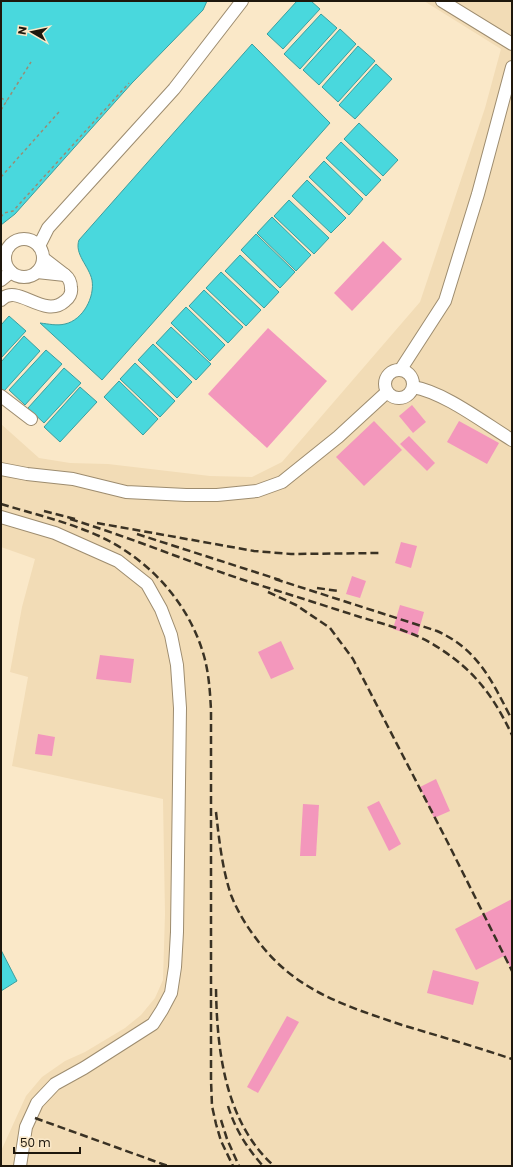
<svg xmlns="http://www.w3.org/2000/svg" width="513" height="1167" font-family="Poppins,sans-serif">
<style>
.built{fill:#f2dcb6}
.water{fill:#49d8dd;stroke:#3c9e9e}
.building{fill:#f397bc}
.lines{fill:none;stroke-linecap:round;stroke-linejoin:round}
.minor-casing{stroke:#9d8c6f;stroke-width:14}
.path{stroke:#998c75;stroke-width:1.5;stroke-dasharray:3 3;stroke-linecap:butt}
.minor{stroke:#fff;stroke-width:12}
.rail{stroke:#3a3224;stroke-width:2.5;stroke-dasharray:8 4;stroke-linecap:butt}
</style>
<rect width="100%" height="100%" fill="#fae8c8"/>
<polygon class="built" points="424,1 512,1 512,1166 1,1166 1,1151 26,1096 42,1077 65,1061 85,1052 125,1028 141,1015 155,998 163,980 165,914 163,799 12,766 28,677 10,672 22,607 35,559 1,547 1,424 39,458 70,463 108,464 210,476 252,477 282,462 420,302 485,108 501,49"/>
<g class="water">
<polygon points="1,1 207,1 203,10 132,83 15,214 1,225"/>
<polygon points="297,1 311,1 320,9 283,49 267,34"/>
<polygon points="321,14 337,28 300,69 284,54"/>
<polygon points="340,29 356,44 319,85 303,70"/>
<path d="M252,44L330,123L102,380L40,323C49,324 57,326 65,324C83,320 95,297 92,280C89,266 74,254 79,240Z"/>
<polygon points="358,46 375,61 338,102 322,87"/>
<polygon points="376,64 392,79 355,119 339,105"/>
<polygon points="359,123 398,160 383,176 344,139"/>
<polygon points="341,142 381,180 366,196 326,158"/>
<polygon points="324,161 363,199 349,215 309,177"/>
<polygon points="307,180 346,218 331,233 292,196"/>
<polygon points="289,200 329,238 314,254 274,216"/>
<polygon points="272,217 311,255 296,271 257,233"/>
<polygon points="256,234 295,272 280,288 241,250"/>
<polygon points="240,255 279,292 264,308 225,271"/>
<polygon points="221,272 261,310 246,326 206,288"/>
<polygon points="204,290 243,327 228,343 189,306"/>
<polygon points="186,307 225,345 210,361 171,323"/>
<polygon points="9,316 26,331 1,358 1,325"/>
<polygon points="171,327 211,364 196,380 156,343"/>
<polygon points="24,336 40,351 4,391 1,389 1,362"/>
<polygon points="153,344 192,382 177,398 138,360"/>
<polygon points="46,350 62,364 25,405 9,390"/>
<polygon points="135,363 175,401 160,417 120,379"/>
<polygon points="64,368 81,383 44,423 28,408"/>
<polygon points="119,381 158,419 143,435 104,397"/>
<polygon points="80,387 97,402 60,442 44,427"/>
<polygon points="1,950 17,981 1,991"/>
</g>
<g class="building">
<polygon points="383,241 402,259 352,311 334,293"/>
<polygon points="268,328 327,381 267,448 208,394"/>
<polygon points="412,405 426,422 413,433 399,416"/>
<polygon points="374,421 402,450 364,486 336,457"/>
<polygon points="459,421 499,443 487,464 447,442"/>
<polygon points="409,436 435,463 427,471 400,444"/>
<polygon points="401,542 417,546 411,568 395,563"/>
<polygon points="352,576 366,581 360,598 346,594"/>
<polygon points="400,605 424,612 417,637 393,629"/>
<polygon points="281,641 294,669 271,679 258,652"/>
<polygon points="100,655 134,659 131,683 96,679"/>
<polygon points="38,734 55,737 52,756 35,754"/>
<polygon points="436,779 450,811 434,818 420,787"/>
<polygon points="379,801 401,844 389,851 367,807"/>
<polygon points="303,804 319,805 316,856 300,856"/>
<polygon points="512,899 512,970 504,956 476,970 455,929"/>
<polygon points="433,970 479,982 473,1005 427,993"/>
<polygon points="287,1016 299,1022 258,1093 247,1087"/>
</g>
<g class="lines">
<g class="minor-casing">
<g id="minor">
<polyline points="442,1 512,44"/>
<circle cx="24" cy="258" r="19"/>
<polyline points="39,246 48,228 174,89 242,1"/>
<polyline points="37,272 65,275 43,258"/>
<polyline points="1,280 11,272"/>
<path d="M1,300C17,282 44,320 65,301C69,298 72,293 71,288C71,282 69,278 65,275"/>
<polyline points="401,369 445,301 478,194 512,67"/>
<circle cx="399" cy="384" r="14"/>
<path d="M413,387C444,392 484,423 512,440"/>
<polyline points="1,396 31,419"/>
<polyline points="1,469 27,474 73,479 126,492 186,495 217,495 257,491 282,482 338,437 387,392"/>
<polyline points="1,517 55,533 118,561 147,584 161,609 171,635 177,665 180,708 177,932 175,967 171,993 162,1010 153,1024 84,1068 55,1084 37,1103 26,1127 20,1166"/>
</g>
</g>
<g class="path">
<polyline points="1,98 7,101"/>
<polyline points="1,110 31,62"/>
<polyline points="1,177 59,112"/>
<polyline points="1,217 4,213 13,211 129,83"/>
</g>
<use href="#minor" class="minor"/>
<g class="rail">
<path d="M1,504C34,514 68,522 99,536C149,559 189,603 204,656C209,674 210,692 211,710V1080L212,1106L216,1124L221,1141L233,1166"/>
<polyline points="44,511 75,519"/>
<path d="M70,519C133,538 193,564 256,584C291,595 326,606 360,617C387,625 415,632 439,648C475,671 494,697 512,735"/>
<polyline points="97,523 254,551 291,554 381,553"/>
<polyline points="137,534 280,580"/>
<path d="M275,579L437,631C477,649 491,679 510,716"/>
<polyline points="317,588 338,591"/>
<polyline points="268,592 296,605 330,628 353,659 448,843 512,971"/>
<path d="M216,812C219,839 222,868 231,895C237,910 245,924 255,937C293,990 343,1005 402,1025C439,1036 476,1047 512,1059"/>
<path d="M216,989C217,1051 225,1122 274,1166"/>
<path d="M228,1106C235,1129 247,1148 263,1166"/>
<polyline points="35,1118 168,1166"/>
<polyline points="221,1120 227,1139 239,1166"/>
</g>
</g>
<rect width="513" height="1167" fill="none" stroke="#1e170c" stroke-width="4"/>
<g transform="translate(32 32) rotate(279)" stroke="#fae8c8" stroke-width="3" paint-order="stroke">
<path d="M0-3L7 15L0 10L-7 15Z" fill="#1e170c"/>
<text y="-6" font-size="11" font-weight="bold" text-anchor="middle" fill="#1e170c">N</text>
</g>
<path d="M14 1147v6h66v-6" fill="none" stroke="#1e170c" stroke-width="2"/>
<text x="20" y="1147" font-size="12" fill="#1e170c" stroke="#fae8c8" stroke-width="3" paint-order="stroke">50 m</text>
</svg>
